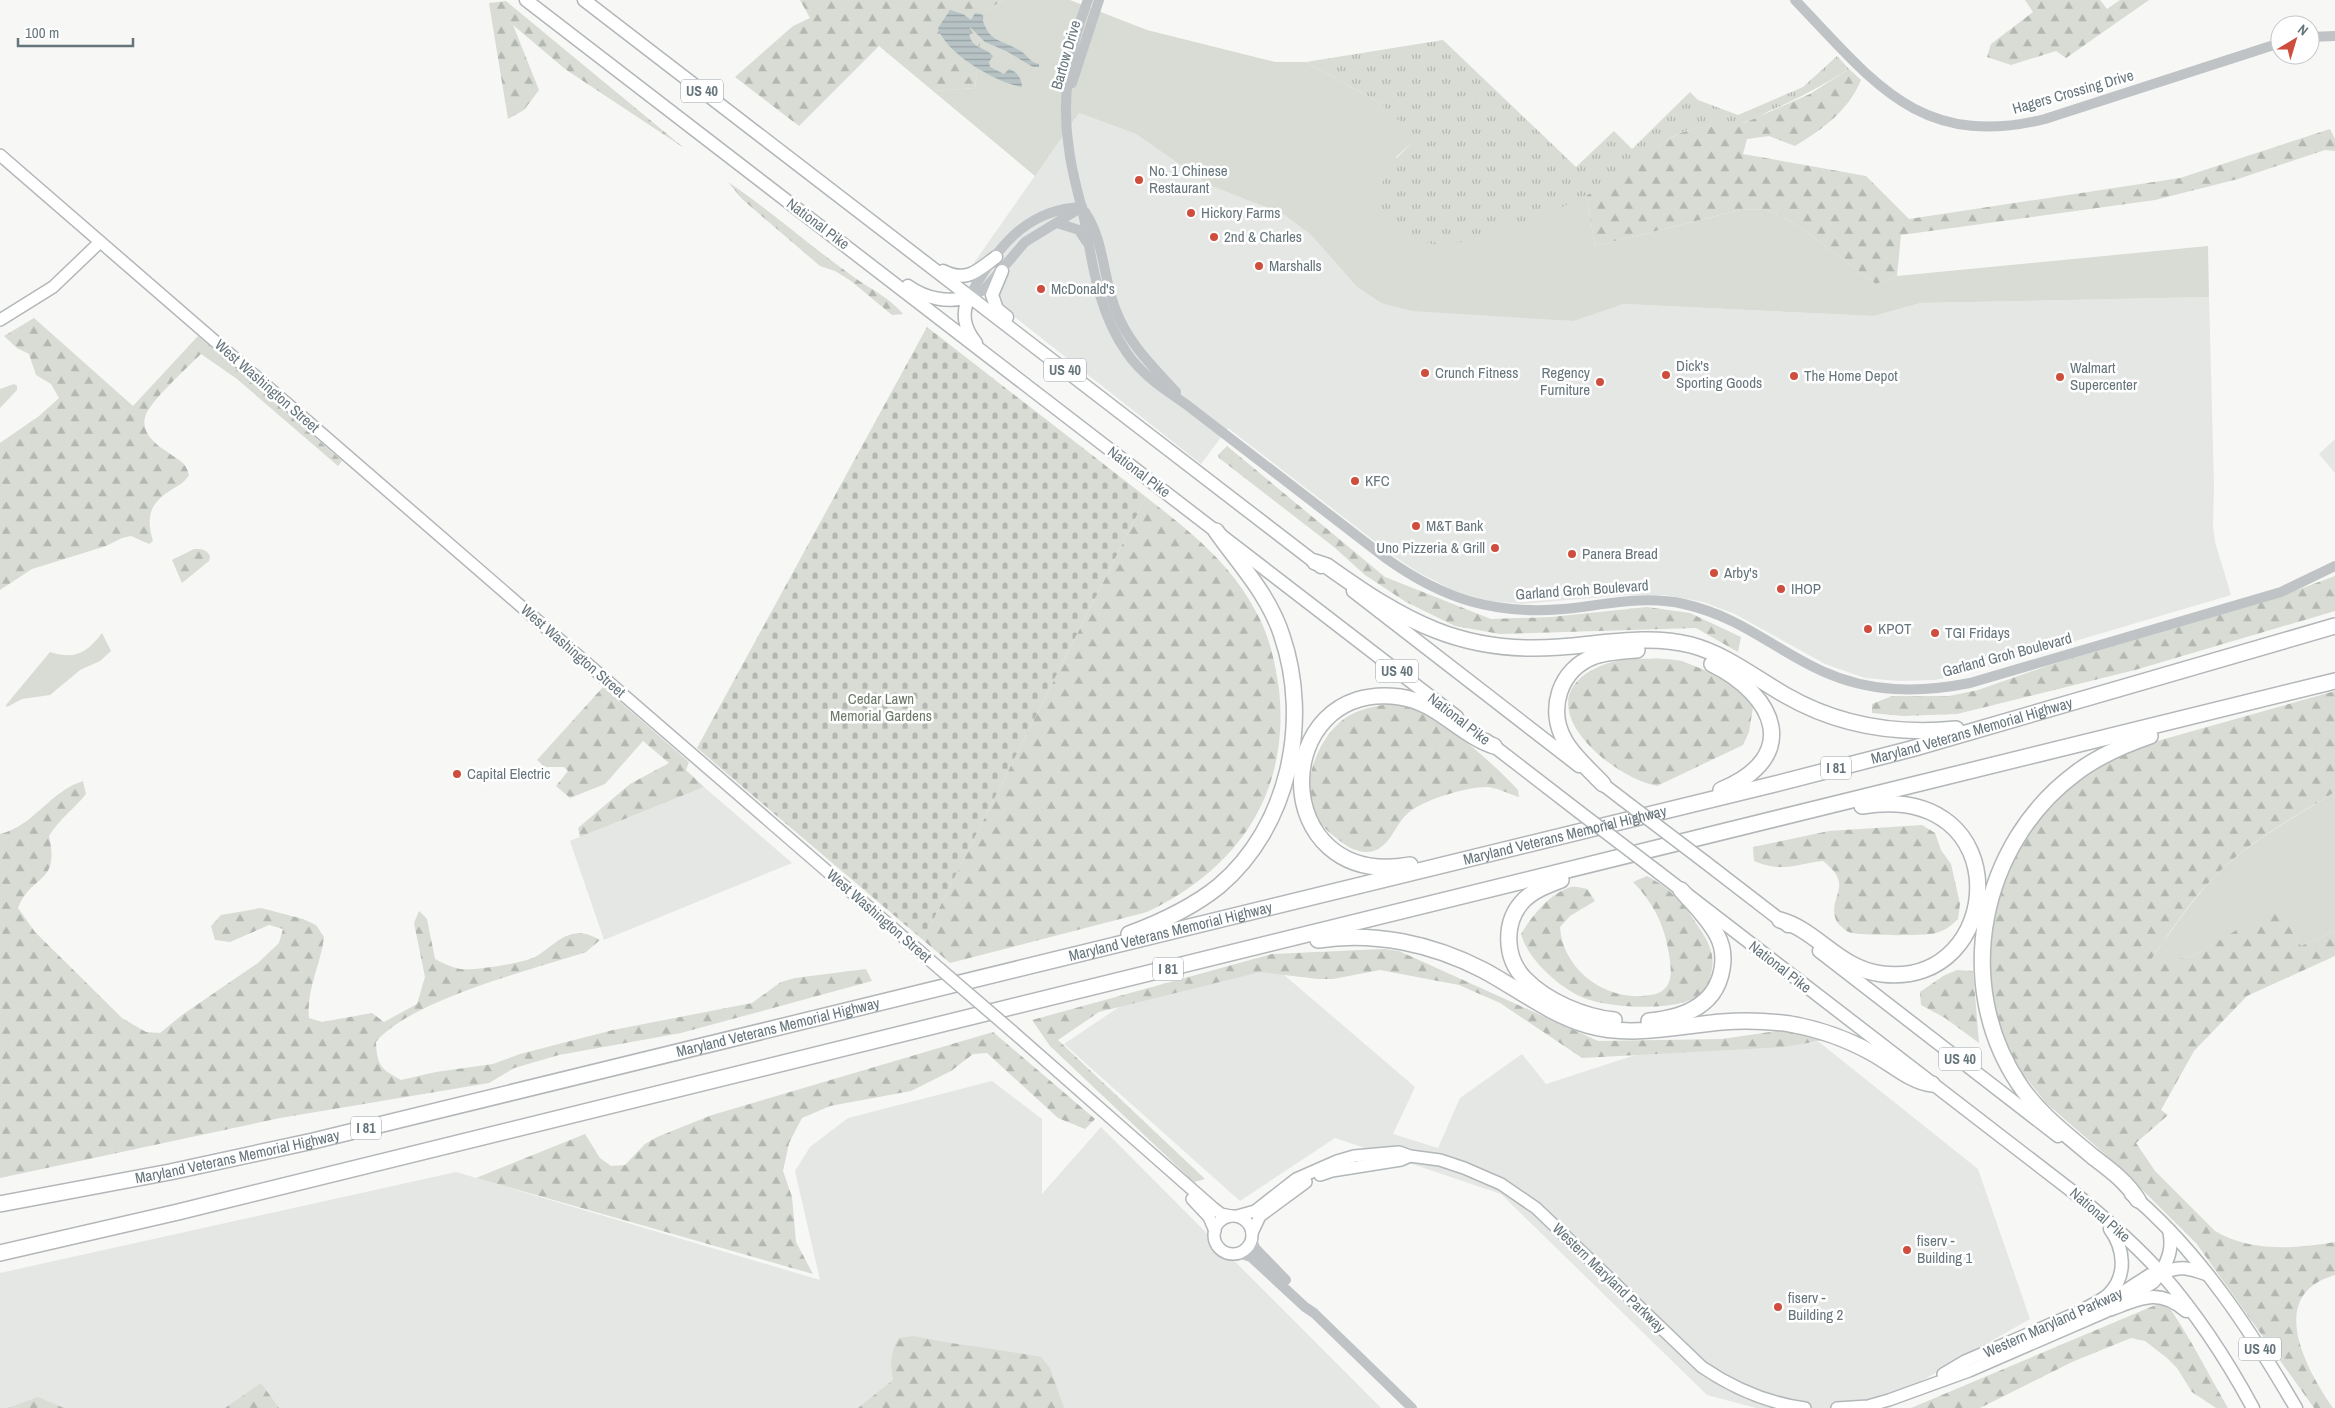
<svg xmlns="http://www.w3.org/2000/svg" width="2335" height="1408" font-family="'Archivo Narrow',sans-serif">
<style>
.built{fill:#e5e7e5}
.grass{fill:#d8dcd4}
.forest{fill:url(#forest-firs)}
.cemetery{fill:url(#cemetery-stones)}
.park{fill:url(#park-tufts)}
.water{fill:url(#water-rules)}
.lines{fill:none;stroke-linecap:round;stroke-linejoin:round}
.secondary-casing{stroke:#b2b7ba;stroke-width:14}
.primary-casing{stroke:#b1b6b8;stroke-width:15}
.motorway-casing{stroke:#b3b7b9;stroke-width:18}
.tertiary{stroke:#bfc3c6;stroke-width:10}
.secondary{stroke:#fff;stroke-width:11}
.primary{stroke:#fff;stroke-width:12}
.motorway{stroke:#fff;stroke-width:15}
.secondary-bridge-casing{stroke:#b2b7ba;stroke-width:14;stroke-linecap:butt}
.primary-bridge-casing{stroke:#b1b6b8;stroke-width:15;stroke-linecap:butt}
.secondary-bridge{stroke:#fff;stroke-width:11}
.primary-bridge{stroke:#fff;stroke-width:12}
.poi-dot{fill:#cf4d3d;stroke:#fff;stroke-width:2}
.labels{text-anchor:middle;stroke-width:5;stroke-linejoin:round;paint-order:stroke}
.shield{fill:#fff;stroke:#949ea3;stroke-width:1}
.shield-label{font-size:14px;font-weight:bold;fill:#66757c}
.street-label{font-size:15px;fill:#66757c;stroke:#fff}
.poi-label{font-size:15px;fill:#66757c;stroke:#fff;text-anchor:start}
.park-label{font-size:15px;fill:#6e7a68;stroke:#fff}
</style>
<defs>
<pattern id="forest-firs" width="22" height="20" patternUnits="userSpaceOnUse" patternTransform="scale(1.25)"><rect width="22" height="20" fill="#d8dcd4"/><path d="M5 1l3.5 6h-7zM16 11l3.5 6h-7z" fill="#b3b7b1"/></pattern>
<pattern id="cemetery-stones" width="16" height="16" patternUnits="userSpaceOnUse" patternTransform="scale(1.25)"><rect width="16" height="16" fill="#d8dcd4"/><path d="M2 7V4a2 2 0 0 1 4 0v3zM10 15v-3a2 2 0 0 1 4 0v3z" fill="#b3b7b1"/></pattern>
<pattern id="park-tufts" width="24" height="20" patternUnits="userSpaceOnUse" patternTransform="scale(1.25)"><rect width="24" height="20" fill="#d8dcd4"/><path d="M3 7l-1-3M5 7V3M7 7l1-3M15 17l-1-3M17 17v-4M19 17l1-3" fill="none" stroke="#b3b7b1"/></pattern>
<pattern id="water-rules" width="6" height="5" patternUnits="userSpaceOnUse" patternTransform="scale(1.25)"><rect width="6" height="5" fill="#b6c2c4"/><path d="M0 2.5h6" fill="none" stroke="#98a2a4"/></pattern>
</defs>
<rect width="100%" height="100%" fill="#f7f7f5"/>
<g class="built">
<polygon points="1079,113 1136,134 1209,185 1283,214 1311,235 1357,287 1381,303 1574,321 1624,304 1874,316 1921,303 2209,297 2214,486 2213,526 2215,542 2231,595 1960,675 1934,680 1899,681 1865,678 1825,664 1735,614 1703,602 1665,595 1625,595 1522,604 1489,601 1452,590 1418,572 1395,557 1228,428 1201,464 964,277"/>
<polygon points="2335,439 2335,473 2319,454"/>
<polygon points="704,787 792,863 604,940 570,841"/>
<polygon points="1276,968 1415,1087 1393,1134 1438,1148 1460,1098 1522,1054 1546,1084 1651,1050 1819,1042 1978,1169 2030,1319 1874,1408 1756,1408 1707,1395 1501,1194 1335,1138 1240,1201 1064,1044 1131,999"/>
<polygon points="992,1081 1042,1119 1042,1194 1101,1127 1381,1408 0,1408 0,1273 456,1172 820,1280 795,1171 810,1147 848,1118"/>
</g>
<g class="grass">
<polygon points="1004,0 1070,0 1147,30 1275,62 1306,62 1380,103 1418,137 1396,157 1493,233 1566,204 1586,194 1595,246 1740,210 1763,209 1779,214 1801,228 1876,284 1897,276 2208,246 2209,297 1921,303 1874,316 1624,304 1574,321 1412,311 1381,303 1357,287 1311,235 1283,214 1209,185 1136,134 1079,113 1035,176 933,91 975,88 984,11"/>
<path d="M102,633L111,651L100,661L80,670L50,695L22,699L7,707L6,705L50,652C75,660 87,653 102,633Z"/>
<path d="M2335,792V931L2301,946L2278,906L2195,955L2145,968C2168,936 2190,901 2218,873C2251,841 2296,816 2335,792Z"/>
</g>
<g class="forest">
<polygon points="800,0 1004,0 984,11 975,88 933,91 879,46 799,126 735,77 793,26 810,18"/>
<polygon points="2025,0 2100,0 2107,9 2120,0 2149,0 2066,58 2056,51 2011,65 1987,57 1991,44 2033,12"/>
<polygon points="506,1 684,148 565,69 513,25 539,90 524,110 508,119 489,3"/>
<path d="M1849,69L1861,80C1848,111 1823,129 1795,146L1769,136L1747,139L1743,154L1866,176L1909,219L2180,178L2330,129L2335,139V151L2325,150L2238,179L2155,200L1901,235L1897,276L1876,284L1801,228L1779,214L1763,209L1740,210L1595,246L1586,194L1613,180L1654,148L1680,133L1696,128L1746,122L1810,94Z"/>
<path d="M728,182C771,211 809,245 851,275C868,288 889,297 903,314L892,315L851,281L835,271L820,266L742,199Z"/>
<path d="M34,318L133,406L198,336L342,461L338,466L237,379L201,354C189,366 148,403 145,417C141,432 155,444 166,451C176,459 186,461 189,475C184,483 179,485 171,490C149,504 146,517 153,541L149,544L131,536L122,538L106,546L32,569L0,590V443L39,416L59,398L51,384L36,375L29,354L17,348L4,336Z"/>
<polygon points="14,384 17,386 17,390 0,408 0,389"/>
<polygon points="1227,446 1385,577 1491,619 1551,617 1647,607 1690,613 1741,637 1738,652 1696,628 1500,634 1455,626 1406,602 1365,575 1334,547 1219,458 1218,455"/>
<path d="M1146,497C1189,531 1228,560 1255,610C1269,634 1275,661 1279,689C1290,793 1239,868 1147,912L950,963L923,940Z"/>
<path d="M194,549C202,549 206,549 210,556L209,561L182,583L172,560Z"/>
<polygon points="2335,576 2335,611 2135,670 1957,714 1903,716 1872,713 1872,704 1892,696 1949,696 1978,690 2050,665 2297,590"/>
<path d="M1668,659L1682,661L1734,682L1753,707L1749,732L1743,745L1657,786C1607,776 1519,698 1603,665C1623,657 1647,659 1668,659Z"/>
<polygon points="603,687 689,762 686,770 704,787 580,837 578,828 630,784 669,763 643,741 605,784 570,798 556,786 568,771 564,767 545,767 537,760"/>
<path d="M2335,691V792C2295,816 2252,840 2218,873C2190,900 2168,935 2146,967L2195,955L2278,905L2301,946L2335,931V956L2247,996L2194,1051L2161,1110L2168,1115L2136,1143L2155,1171L2215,1231C2251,1252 2294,1249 2335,1242V1275C2265,1295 2306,1369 2333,1408H2314L2196,1243L2114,1162L2046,1103L2012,1060L1996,1016L1988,963L1995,904L2014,854L2052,801L2091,769L2136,747Z"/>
<path d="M1408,701C1448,725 1486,756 1518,790L1519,797C1509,794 1496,787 1486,787C1466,787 1423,800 1408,813C1394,825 1389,853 1365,852C1353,851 1345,845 1335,837C1327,831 1317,821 1313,812C1301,783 1318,741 1340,722C1359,706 1385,705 1408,701Z"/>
<path d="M83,781L86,794C74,809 59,819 49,836C60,885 32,873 18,908L35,932L122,1018L146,1032L160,1033L182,1015L258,963L279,943L283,929L269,925L230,942L215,940L211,926L221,915L261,908L303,919L316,925L324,937C321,964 306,990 309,1018L322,1022L372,1013L384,1022L417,1004L425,977L414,923L419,911L427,919L435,959C442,963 451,967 460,969C472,971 524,963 535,957C558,944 569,922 600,940L586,952C534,969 408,1001 376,1042C377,1066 381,1069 401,1080L436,1072L493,1064L520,1054L613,1030L752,1003L781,982L795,978L866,969L872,981L681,1033L559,1055L514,1068L489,1083L280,1118L0,1178V834C34,826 50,791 83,781Z"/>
<path d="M1922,825L1935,833L1941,850L1951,864L1960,904L1958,919C1951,926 1946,930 1936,933C1927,936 1857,936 1849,932C1846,931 1839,925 1837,922C1825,897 1857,887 1823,861C1795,864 1783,873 1754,861L1753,847L1829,831Z"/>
<path d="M1647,876C1675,891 1685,906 1702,932C1711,947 1715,957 1711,974C1710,981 1706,989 1701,994C1680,1012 1615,1008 1590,1000C1563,992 1528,960 1521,934C1532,916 1550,893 1571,887C1576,886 1582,888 1587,889L1595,901L1570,916L1560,927C1562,967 1602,999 1642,996C1651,995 1660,995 1666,987C1674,978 1670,960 1668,949C1664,924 1652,901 1633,882Z"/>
<polygon points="1384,949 1399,951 1598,1041 1722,1039 1796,1028 1825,1040 1784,1047 1582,1058 1500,1003 1459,985 1380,970 1333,979 1318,979 1260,972 1099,1012 1058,1040 1205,1179 1194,1182 1050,1046 1032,1020 1272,954"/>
<polygon points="1957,970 1973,971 1979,1043 1945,1018 1921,1005 1920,992 1943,976"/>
<polygon points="993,1032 1095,1119 1085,1129 1058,1118 987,1053 973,1054 951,1071 911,1091 830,1106 802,1118 789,1143 783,1171 792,1197 796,1242 813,1274 476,1178 585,1134 600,1158 611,1166 625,1165 645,1144 657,1137 712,1115"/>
<path d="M2165,1301C2189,1335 2207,1372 2228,1408H2216L2192,1392L2177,1368L2167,1358L2145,1341L2131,1338L2072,1362L1980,1408H1911Z"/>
<path d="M913,1336C956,1345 999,1349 1041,1357L1050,1368L1064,1408H858L893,1380C890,1363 890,1353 899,1338Z"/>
<polygon points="261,1383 279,1408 225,1408 228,1406"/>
<polygon points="38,1397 64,1408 8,1408"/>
</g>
<polygon class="cemetery" points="927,327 1146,497 923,940 697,748"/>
<path class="park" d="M1443,40L1576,167L1614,131L1632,149L1690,92L1698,100L1738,115L1803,87L1837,56L1849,69C1823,85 1798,99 1769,111C1762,115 1753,120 1745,122C1723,128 1699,124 1678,134C1654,146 1636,165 1614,180C1577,204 1488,240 1445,245C1434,246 1422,241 1412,237C1400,232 1384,223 1382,210C1376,171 1394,162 1417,137L1380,103L1306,62Z"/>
<path class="water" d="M950,10L963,14L971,20L975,13L981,14C988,42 997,38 1019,50C1027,54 1030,63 1039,64V67H1033L1006,51L985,42L970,27C966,49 985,46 993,56L989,62L990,67L1004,74L1009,69C1017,71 1022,80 1022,87C997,83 946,54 938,28Z"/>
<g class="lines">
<g class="secondary-casing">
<g id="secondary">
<polyline points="0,155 940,969"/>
<polyline points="0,320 53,287 100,242"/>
<polyline points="1012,1031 1212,1207 1221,1214 1231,1216"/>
<polyline points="1320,1175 1332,1171 1401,1160 1410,1156"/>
<polyline points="1192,1199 1209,1217 1215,1231"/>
<path d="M1237,1216L1255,1211L1296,1179L1337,1161L1354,1156L1399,1152L1410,1156L1440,1160L1464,1168L1501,1184L1536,1208L1702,1367C1733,1388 1767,1403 1805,1408"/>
<circle cx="1233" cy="1235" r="19"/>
<polyline points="1252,1233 1260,1216 1306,1182"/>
<polyline points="1943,1374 1965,1361 2081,1311 2104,1304 2149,1275 2161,1273"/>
<polyline points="1837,1408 1868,1406 1889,1400 1969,1371 2112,1309 2154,1282 2161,1273"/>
</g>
</g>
<g class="primary-casing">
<g id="primary">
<polyline points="526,0 1457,717"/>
<polyline points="584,0 1321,567"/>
<path d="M943,271C967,283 977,271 996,257"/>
<polyline points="1002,271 992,295 997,309 1007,317"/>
<path d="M908,286C926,299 949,303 969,297"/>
<path d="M969,297C961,314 964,328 976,343"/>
<polyline points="1353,591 1579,766"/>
<polyline points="1486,740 1578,811"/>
<polyline points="1596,779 1622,799"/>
<polyline points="1705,862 1788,926"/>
<path d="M1658,872L2077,1195C2106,1219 2135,1244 2161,1273C2197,1314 2227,1360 2253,1408"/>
<polyline points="1819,951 2058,1136"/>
<path d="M2131,1194C2200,1252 2251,1331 2296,1408"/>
<path d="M2161,1273C2181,1266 2186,1267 2206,1274"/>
<path d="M2161,1273C2169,1258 2173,1247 2169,1230"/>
<path d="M2112,1309C2141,1298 2159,1288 2186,1311"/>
<path d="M2081,1311C2090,1306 2101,1301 2108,1295C2128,1276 2124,1248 2110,1229"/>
</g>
</g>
<g class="motorway-casing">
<g id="motorway">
<path d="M1315,562L1327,566C1404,621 1462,655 1560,647C1603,644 1648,634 1691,645C1725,654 1754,677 1785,695C1837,725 1895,735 1956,729"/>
<path d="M1712,664C1777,696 1801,757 1721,790"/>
<path d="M1603,784C1591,771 1574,757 1565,741C1547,710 1559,669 1595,656C1608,652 1623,651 1637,650"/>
<path d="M1410,865C1266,891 1268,679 1400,697C1437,702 1460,735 1494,746"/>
<path d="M1561,880C1548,885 1534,890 1524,900C1503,921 1504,958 1525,979C1546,1001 1584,1017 1614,1020"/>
<path d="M1780,920C1817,930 1839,969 1882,974C2006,989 2020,780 1862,806"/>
<path d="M1129,934C1161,922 1192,908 1219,886C1289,827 1311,721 1282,636C1269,595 1240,565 1216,531"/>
<path d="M1318,940C1374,931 1433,944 1483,970C1517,988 1549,1014 1587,1025C1631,1038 1677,1026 1722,1022C1744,1020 1768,1021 1790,1024C1818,1029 1847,1039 1872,1053C1891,1063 1911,1082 1932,1084"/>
<path d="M1649,1021C1683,1018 1716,1006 1722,969C1724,958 1723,946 1717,935C1708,918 1693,904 1681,890"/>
<path d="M2138,1200C2126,1181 2109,1169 2092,1156C2066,1134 2038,1113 2019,1084C1952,984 1980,844 2076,773C2098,756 2124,745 2150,736"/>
<path id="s1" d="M0,1204L170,1172L313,1141L1775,784L1911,749L2335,626"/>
<polyline points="0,1253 178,1212 2335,681"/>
</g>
</g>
<g class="tertiary">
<path d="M1088,0C1069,47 1061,100 1069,149C1072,176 1081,201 1086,228C1093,271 1101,316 1127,353C1143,376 1164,389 1187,405L1387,559C1443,599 1494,615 1564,609C1604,605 1644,595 1684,604C1741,617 1772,648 1822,671C1870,693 1919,693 1970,683L2281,592L2335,566"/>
<path d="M1795,0C1873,81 1919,150 2045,119L2280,43"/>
<polyline points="2310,37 2335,36"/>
<polyline points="1072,83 1099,0"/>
<path d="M1085,212C1104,240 1103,277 1115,308C1127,342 1152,366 1176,392"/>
<polyline points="1057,223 1079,230 1086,241"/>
<path d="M969,297C995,250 1025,209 1082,207"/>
<polyline points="969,297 984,290 1025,242 1082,207"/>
<polyline points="1252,1239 1255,1248 1286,1280"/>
<polyline points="1238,1253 1251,1257 1305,1307 1314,1313 1412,1408"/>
</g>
<use href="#secondary" class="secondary"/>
<use href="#primary" class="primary"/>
<use href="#motorway" class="motorway"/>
<g class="secondary-bridge-casing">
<polyline id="secondary-bridge" points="940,969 1012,1031"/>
</g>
<g class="primary-bridge-casing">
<g id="primary-bridge">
<polyline points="1622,799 1705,862"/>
<polyline points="1578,811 1658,872"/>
</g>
</g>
<use href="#secondary-bridge" class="secondary-bridge"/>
<use href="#primary-bridge" class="primary-bridge"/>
</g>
<g class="poi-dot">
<circle cx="1139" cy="180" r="5"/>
<circle cx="1191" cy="213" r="5"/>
<circle cx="1214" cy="237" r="5"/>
<circle cx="1259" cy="266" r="5"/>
<circle cx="1041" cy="289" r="5"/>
<circle cx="1425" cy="373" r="5"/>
<circle cx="1666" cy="375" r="5"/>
<circle cx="1794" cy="376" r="5"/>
<circle cx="2060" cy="377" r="5"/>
<circle cx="1600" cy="382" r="5"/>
<circle cx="1355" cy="481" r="5"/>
<circle cx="1416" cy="526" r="5"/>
<circle cx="1495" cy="548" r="5"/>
<circle cx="1572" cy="554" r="5"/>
<circle cx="1714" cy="573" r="5"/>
<circle cx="1781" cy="589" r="5"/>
<circle cx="1868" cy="629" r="5"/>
<circle cx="1935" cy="633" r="5"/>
<circle cx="457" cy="774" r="5"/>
<circle cx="1907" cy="1250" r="5"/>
<circle cx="1778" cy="1307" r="5"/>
</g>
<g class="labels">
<g class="shield">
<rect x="681" y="79.5" width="42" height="23" rx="4"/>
<rect x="1044" y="358.5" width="42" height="23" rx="4"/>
<rect x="1376" y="659.5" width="42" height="23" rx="4"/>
<rect x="1821" y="756.5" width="30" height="23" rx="4"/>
<rect x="1153" y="957.5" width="30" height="23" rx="4"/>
<rect x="1939" y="1047.5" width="42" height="23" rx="4"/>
<rect x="351" y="1116.5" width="30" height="23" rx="4"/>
<rect x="2239" y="1337.5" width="42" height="23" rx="4"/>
</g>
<g class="shield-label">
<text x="702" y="96">US 40</text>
<text x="1065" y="375">US 40</text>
<text x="1397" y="676">US 40</text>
<text x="1836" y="773">I 81</text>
<text x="1168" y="974">I 81</text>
<text x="1960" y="1064">US 40</text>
<text x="366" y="1133">I 81</text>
<text x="2260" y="1354">US 40</text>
</g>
<g class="street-label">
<text transform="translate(1066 55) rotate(-74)" y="5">Bartow Drive</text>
<text transform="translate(2073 92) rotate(-16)" y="5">Hagers Crossing Drive</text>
<text transform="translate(818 224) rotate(37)" y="5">National Pike</text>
<text transform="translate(267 386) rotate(41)" y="5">West Washington Street</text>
<text transform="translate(1139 472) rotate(37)" y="5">National Pike</text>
<text transform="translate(1582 590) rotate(-4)" y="5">Garland Groh Boulevard</text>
<text transform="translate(573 651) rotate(41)" y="5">West Washington Street</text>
<text transform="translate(2007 655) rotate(-15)" y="5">Garland Groh Boulevard</text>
<text transform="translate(1459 719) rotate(38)" y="5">National Pike</text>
<text dy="5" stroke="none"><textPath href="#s1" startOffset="2028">Maryland Veterans Memorial Highway</textPath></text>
<text dy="5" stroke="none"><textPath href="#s1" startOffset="1608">Maryland Veterans Memorial Highway</textPath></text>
<text transform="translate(879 916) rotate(41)" y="5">West Washington Street</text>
<text dy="5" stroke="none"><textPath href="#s1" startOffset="1202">Maryland Veterans Memorial Highway</textPath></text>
<text transform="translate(1780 967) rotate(38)" y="5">National Pike</text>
<text dy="5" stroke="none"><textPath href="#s1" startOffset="798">Maryland Veterans Memorial Highway</textPath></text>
<text dy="5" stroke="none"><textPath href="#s1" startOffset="242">Maryland Veterans Memorial Highway</textPath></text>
<text transform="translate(2100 1215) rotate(41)" y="5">National Pike</text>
<text transform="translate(1609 1278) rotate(44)" y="5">Western Maryland Parkway</text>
<text transform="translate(2053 1323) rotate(-24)" y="5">Western Maryland Parkway</text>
</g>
<g class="poi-label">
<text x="1149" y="176">No. 1 Chinese<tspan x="1149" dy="17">Restaurant</tspan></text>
<text x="1201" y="218">Hickory Farms</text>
<text x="1224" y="242">2nd &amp; Charles</text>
<text x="1269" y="271">Marshalls</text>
<text x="1051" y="294">McDonald's</text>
<text x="1676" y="371">Dick's<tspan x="1676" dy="17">Sporting Goods</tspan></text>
<text x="2070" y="373">Walmart<tspan x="2070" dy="17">Supercenter</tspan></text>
<text x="1435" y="378">Crunch Fitness</text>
<text x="1590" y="378" text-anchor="end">Regency<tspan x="1590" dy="17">Furniture</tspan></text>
<text x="1804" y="381">The Home Depot</text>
<text x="1365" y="486">KFC</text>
<text x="1426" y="531">M&amp;T Bank</text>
<text x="1485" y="553" text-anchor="end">Uno Pizzeria &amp; Grill</text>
<text x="1582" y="559">Panera Bread</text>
<text x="1724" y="578">Arby's</text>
<text x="1791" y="594">IHOP</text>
<text x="1878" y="634">KPOT</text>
<text x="1945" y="638">TGI Fridays</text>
<text x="467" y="779">Capital Electric</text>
<text x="1917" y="1246">fiserv -<tspan x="1917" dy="17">Building 1</tspan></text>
<text x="1788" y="1303">fiserv -<tspan x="1788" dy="17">Building 2</tspan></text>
</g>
<g class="park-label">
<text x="881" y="704">Cedar Lawn<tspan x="881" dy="17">Memorial Gardens</tspan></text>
</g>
</g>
<g transform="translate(2295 40) rotate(38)"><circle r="24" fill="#ffffff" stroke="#c2c8cb"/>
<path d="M0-4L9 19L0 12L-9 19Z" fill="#cf4d3d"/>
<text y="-8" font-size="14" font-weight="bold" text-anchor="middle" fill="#66757c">N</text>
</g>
<path d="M18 38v8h115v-8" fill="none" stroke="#66757c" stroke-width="2.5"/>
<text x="25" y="38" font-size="15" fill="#66757c" stroke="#ffffff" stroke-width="4" paint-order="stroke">100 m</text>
</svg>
